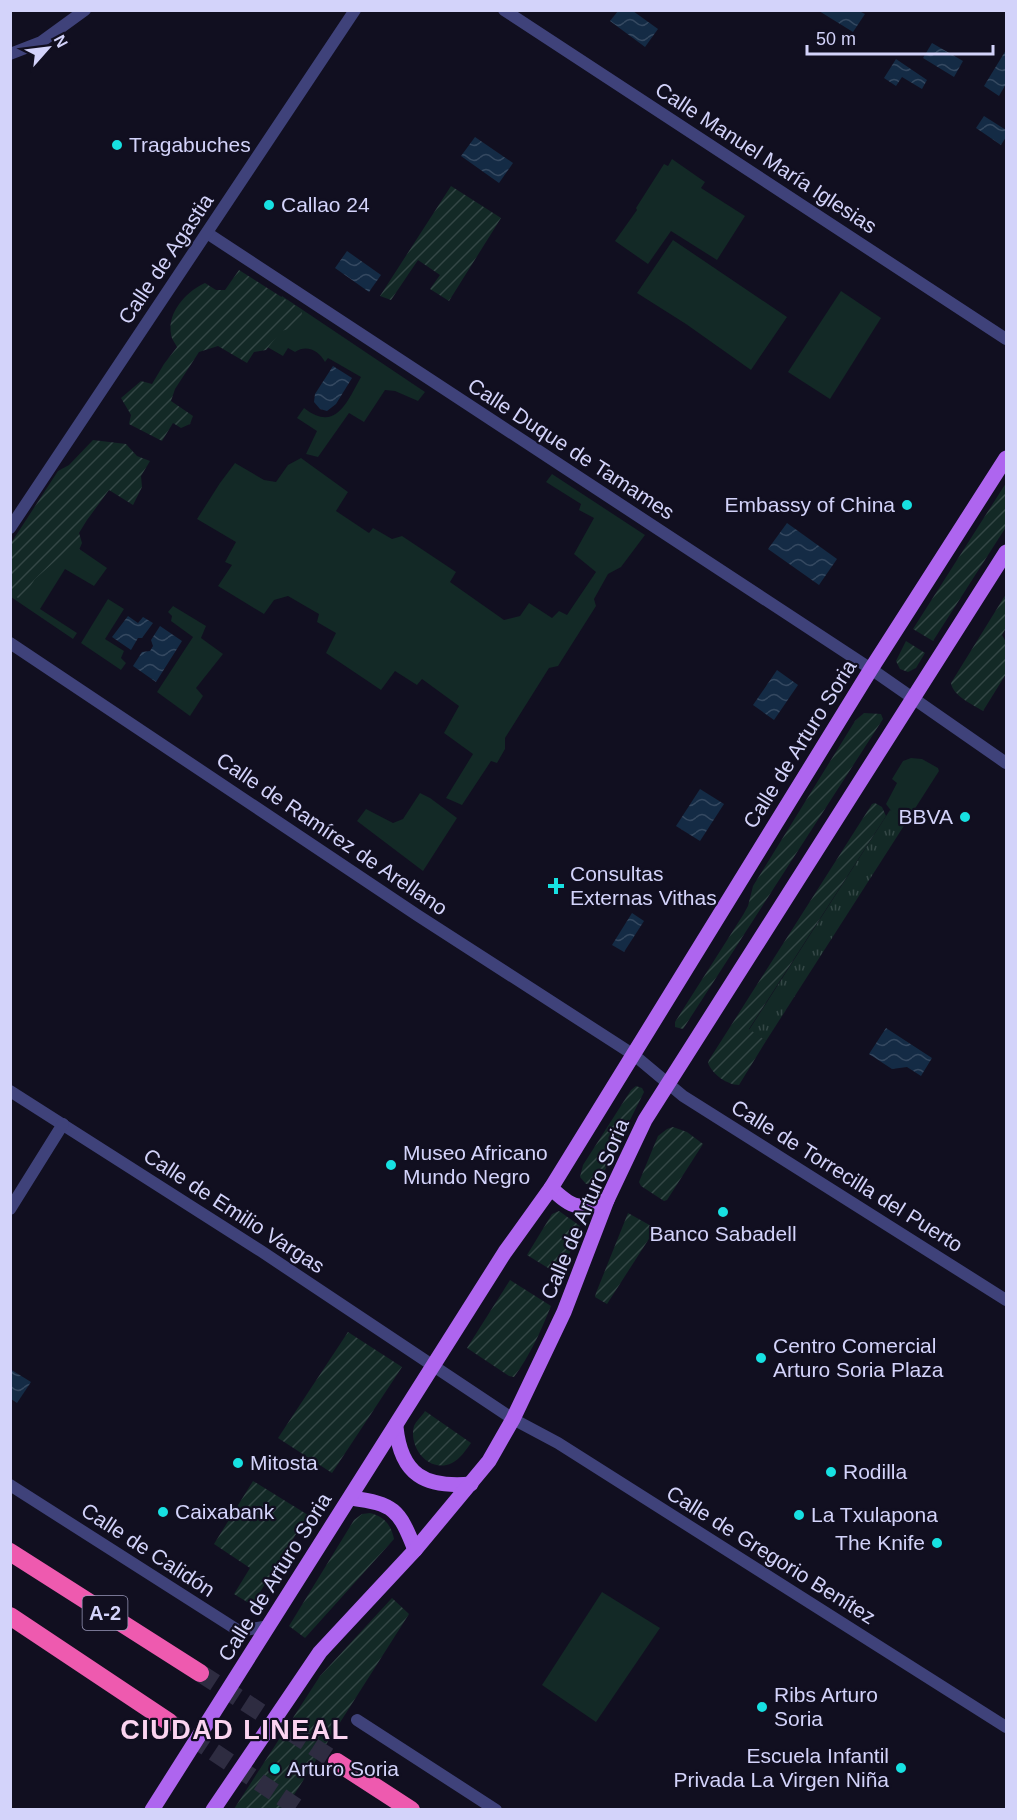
<svg xmlns="http://www.w3.org/2000/svg" width="1017" height="1820" font-family="Helvetica,sans-serif">
<style>
.grass{fill:#132926}
.park{fill:url(#park-tufts)}
.garden{fill:url(#garden-furrows)}
.water{fill:url(#water-waves)}
.lines{fill:none;stroke-linecap:round;stroke-linejoin:round}
.highway-tunnel{stroke:#2e2c41;stroke-width:18;stroke-dasharray:18 9;stroke-linecap:butt}
.street{stroke:#3f427a;stroke-width:12}
.primary{stroke:#ae65ef;stroke-width:15}
.highway{stroke:#ee5aaf;stroke-width:18}
.poi-dot{fill:#17e1e2;stroke:#110f20;stroke-width:2}
.labels{text-anchor:middle;stroke-width:4.5;stroke-linejoin:round;paint-order:stroke}
.shield{fill:#110f20;stroke:#9998b9;stroke-width:1.5}
.shield-label{font-size:20px;font-weight:bold;fill:#d3d3fa}
.poi-label{font-size:21px;fill:#d3d3fa;stroke:#110f20;text-anchor:start}
.street-label{font-size:21px;fill:#d3d3fa;stroke:#110f20}
.district-label{font-size:27px;font-weight:bold;letter-spacing:1.5px;fill:#fbd4f0;stroke:#110f20}
</style>
<defs>
<pattern id="park-tufts" width="24" height="20" patternUnits="userSpaceOnUse" patternTransform="scale(1.5)"><rect width="24" height="20" fill="#132926"/><path d="M3 7l-1-3M5 7V3M7 7l1-3M15 17l-1-3M17 17v-4M19 17l1-3" fill="none" stroke="#344746"/></pattern>
<pattern id="garden-furrows" width="10" height="10" patternUnits="userSpaceOnUse" patternTransform="scale(1.5)"><rect width="10" height="10" fill="#132926"/><path d="M-1 1l2-2M0 10L10 0M9 11l2-2" fill="none" stroke="#344746"/></pattern>
<pattern id="water-waves" width="16" height="10" patternUnits="userSpaceOnUse" patternTransform="scale(1.5)"><rect width="16" height="10" fill="#142b45"/><path d="M0 5q4-4 8 0t8 0" fill="none" stroke="#354961"/></pattern>
</defs>
<rect width="100%" height="100%" fill="#110f20"/>
<g class="grass">
<polygon points="672,159 705,182 701,188 745,216 717,260 671,231 648,264 615,241 637,210 636,208 664,164 668,166"/>
<polygon points="673,240 787,317 751,370 686,324 637,293"/>
<polygon points="841,291 881,318 830,399 788,372"/>
<path d="M282,296L425,392L418,401L395,391L385,390L364,422L349,413L318,457L306,454L317,431L297,418L304,408C336,433 347,402 361,377L328,358L325,362C319,351 307,344 295,352L288,348L283,356L255,340Z"/>
<polygon points="301,458 348,492 336,511 369,533 373,528 392,539 402,536 456,572 450,582 504,620 520,616 529,603 552,618 559,611 567,615 596,572 574,554 594,518 579,510 581,504 546,482 552,474 645,535 621,567 608,574 594,599 596,606 558,666 549,668 505,738 505,749 497,763 491,761 462,805 446,798 473,754 444,733 459,706 422,679 417,685 395,671 381,690 326,653 336,633 317,622 319,614 288,596 274,600 264,614 218,586 232,565 225,562 236,542 197,519 220,483 235,463 264,480 276,482 288,465"/>
<path d="M75,546L107,568L94,586L65,569L40,609L77,633L73,639L11,597L10,594C34,580 49,555 75,546Z"/>
<polygon points="108,599 124,609 105,639 124,651 121,658 126,663 121,670 81,643"/>
<polygon points="173,606 206,626 201,638 223,654 196,688 203,696 190,716 157,692 193,637 171,621 172,616 168,612"/>
<polygon points="911,758 922,759 938,768 939,771 907,821 892,812 886,804 897,783 892,779 903,761"/>
<polygon points="420,793 430,798 457,818 423,871 357,821 366,809 393,823 403,819"/>
<polygon points="602,1592 660,1628 596,1722 542,1685"/>
</g>
<polygon class="park" points="890,810 907,821 766,1041 749,1030"/>
<g class="garden">
<polygon points="451,186 501,218 449,301 430,289 440,275 418,260 391,300 380,296"/>
<path d="M239,270L302,310L301,326L281,331L266,350L254,352L247,363L218,346L199,352L175,389L171,401L193,416L190,424L181,428L173,423L162,441L129,424L131,415L121,398L141,381L152,384L164,364L177,347C175,343 171,338 171,334C167,312 187,291 205,283L216,290H225Z"/>
<polygon points="93,440 126,444 137,456 150,461 141,476 142,487 133,505 109,490 87,520 79,533 82,543 79,550 70,548 35,579 23,597 18,598 11,593 11,543 58,471 69,465"/>
<polygon points="1006,483 1006,527 933,641 913,629"/>
<path d="M1006,594V628L1002,635L1006,642V674L983,711C972,704 953,696 951,683Z"/>
<polygon points="906,641 925,653 916,668 908,672 900,669 896,661"/>
<polygon points="864,713 881,714 883,719 685,1026 683,1029 675,1027 675,1022 743,915 748,906 753,886 855,721"/>
<path d="M875,803L882,807L886,816L749,1029L766,1041L739,1085C727,1085 712,1074 708,1063L709,1060L872,804Z"/>
<polygon points="636,1086 642,1088 644,1092 601,1178 596,1183 586,1184 580,1177 583,1165 631,1090"/>
<polygon points="673,1127 687,1132 703,1144 667,1200 664,1201 641,1186 639,1182 658,1136 667,1129"/>
<polygon points="559,1211 580,1226 561,1276 527,1255 552,1214"/>
<polygon points="628,1213 653,1227 654,1231 607,1304 595,1297 596,1293"/>
<path d="M510,1280L551,1306C541,1331 530,1355 514,1377L509,1376L467,1348Z"/>
<polygon points="348,1332 402,1367 332,1473 278,1438"/>
<path d="M425,1411L471,1443C466,1450 460,1459 452,1463C429,1474 408,1447 414,1426C416,1421 422,1416 425,1411Z"/>
<polygon points="253,1481 308,1515 252,1605 234,1594 250,1568 214,1544"/>
<path d="M370,1513C385,1517 391,1525 394,1539L305,1638L289,1626L354,1520L362,1514Z"/>
<polygon points="392,1598 409,1614 285,1809 234,1809 320,1676"/>
</g>
<g class="water">
<polygon points="618,11 633,11 658,29 645,47 610,21"/>
<polygon points="819,11 859,11 865,14 853,32"/>
<polygon points="932,43 963,61 954,77 923,58"/>
<polygon points="1006,50 1006,84 999,96 984,86"/>
<polygon points="896,59 927,80 922,89 902,77 896,86 884,78"/>
<polygon points="984,116 1006,130 1006,137 1001,145 976,128"/>
<polygon points="475,137 513,163 499,183 461,156"/>
<polygon points="347,251 381,275 369,292 335,268"/>
<polygon points="333,366 352,378 336,404 327,411 320,409 314,402 315,394"/>
<polygon points="787,523 837,559 819,585 768,549"/>
<polygon points="128,616 138,623 143,617 153,623 142,638 138,638 131,650 112,637"/>
<polygon points="160,626 182,641 156,682 133,666 142,652 150,651 153,646 151,640"/>
<polygon points="777,670 798,685 774,720 753,705"/>
<polygon points="700,789 724,804 700,841 676,826"/>
<polygon points="632,913 644,921 624,952 612,945"/>
<polygon points="886,1028 932,1058 921,1076 907,1067 892,1069 869,1054"/>
<polygon points="10,1369 31,1382 17,1403 11,1399"/>
</g>
<g class="lines">
<g class="highway-tunnel">
<polyline points="200,1673 337,1762"/>
<polyline points="169,1722 301,1810"/>
</g>
<g class="street">
<polyline points="504,10 1006,339"/>
<polyline points="10,54 41,42 85,10"/>
<polyline points="207,233 871,669 1006,763"/>
<polyline points="10,528 355,10"/>
<polyline points="10,643 417,915 634,1055 683,1096 1006,1300"/>
<polyline points="10,1091 261,1251 513,1419 558,1443 1006,1727"/>
<polyline points="10,1209 63,1124"/>
<polyline points="10,1485 239,1631 269,1626"/>
<polyline points="357,1720 496,1810"/>
</g>
<g class="primary">
<path d="M551,1188C574,1210 578,1209 607,1200"/>
<path d="M396,1427C401,1475 425,1488 471,1484"/>
<path d="M351,1498C394,1504 399,1509 415,1550"/>
<polyline points="152,1810 505,1252 551,1188 871,669 1006,458"/>
<polyline points="213,1810 320,1652 415,1550 489,1461 513,1419 564,1312 607,1200 645,1120 1006,552"/>
</g>
<g class="highway">
<polyline points="10,1552 200,1673"/>
<polyline points="10,1616 169,1722"/>
<polyline points="337,1762 411,1810"/>
</g>
</g>
<g class="poi-dot">
<circle cx="117" cy="145" r="6"/>
<circle cx="269" cy="205" r="6"/>
<circle cx="907" cy="505" r="6"/>
<circle cx="965" cy="817" r="6"/>
<path d="M553 877h6v6h6v6h-6v6h-6v-6h-6v-6h6z"/>
<circle cx="391" cy="1165" r="6"/>
<circle cx="723" cy="1212" r="6"/>
<circle cx="761" cy="1358" r="6"/>
<circle cx="238" cy="1463" r="6"/>
<circle cx="831" cy="1472" r="6"/>
<circle cx="163" cy="1512" r="6"/>
<circle cx="799" cy="1515" r="6"/>
<circle cx="937" cy="1543" r="6"/>
<circle cx="762" cy="1707" r="6"/>
<circle cx="901" cy="1768" r="6"/>
<circle cx="275" cy="1769" r="6"/>
</g>
<g class="labels">
<rect class="shield" x="82.5" y="1596" width="45" height="34" rx="4.5"/>
<g class="shield-label">
<text x="105" y="1620">A-2</text>
</g>
<g class="poi-label">
<text x="129" y="152">Tragabuches</text>
<text x="281" y="212">Callao 24</text>
<text x="895" y="512" text-anchor="end">Embassy of China</text>
<text x="953" y="824" text-anchor="end">BBVA</text>
<text x="570" y="881">Consultas<tspan x="570" dy="24">Externas Vithas</tspan></text>
<text x="403" y="1160">Museo Africano<tspan x="403" dy="24">Mundo Negro</tspan></text>
<text x="723" y="1241" text-anchor="middle">Banco Sabadell</text>
<text x="773" y="1353">Centro Comercial<tspan x="773" dy="24">Arturo Soria Plaza</tspan></text>
<text x="250" y="1470">Mitosta</text>
<text x="843" y="1479">Rodilla</text>
<text x="175" y="1519">Caixabank</text>
<text x="811" y="1522">La Txulapona</text>
<text x="925" y="1550" text-anchor="end">The Knife</text>
<text x="774" y="1702">Ribs Arturo<tspan x="774" dy="24">Soria</tspan></text>
<text x="889" y="1763" text-anchor="end">Escuela Infantil<tspan x="889" dy="24">Privada La Virgen Niña</tspan></text>
<text x="287" y="1776">Arturo Soria</text>
</g>
<g class="street-label">
<text transform="translate(766 158) rotate(33)" y="7">Calle Manuel María Iglesias</text>
<text transform="translate(166 259) rotate(-56)" y="7">Calle de Agastia</text>
<text transform="translate(571 449) rotate(33)" y="7">Calle Duque de Tamames</text>
<text transform="translate(800 744) rotate(-58)" y="7">Calle de Arturo Soria</text>
<text transform="translate(332 834) rotate(34)" y="7">Calle de Ramírez de Arellano</text>
<text transform="translate(847 1176) rotate(32)" y="7">Calle de Torrecilla del Puerto</text>
<text transform="translate(585 1209) rotate(-67)" y="7">Calle de Arturo Soria</text>
<text transform="translate(234 1211) rotate(33)" y="7">Calle de Emilio Vargas</text>
<text transform="translate(148 1550) rotate(33)" y="7">Calle de Calidón</text>
<text transform="translate(771 1555) rotate(32)" y="7">Calle de Gregorio Benítez</text>
<text transform="translate(275 1577) rotate(-58)" y="7">Calle de Arturo Soria</text>
</g>
<g class="district-label">
<text x="235" y="1739">CIUDAD LINEAL</text>
</g>
</g>
<rect width="1017" height="1820" fill="none" stroke="#d3d3fa" stroke-width="24"/>
<g transform="translate(48 48) rotate(62)" stroke="#110f20" stroke-width="4.5" paint-order="stroke">
<path d="M0-4.5L10 22L0 15L-10 22Z" fill="#d3d3fa"/>
<text y="-9" font-size="16" font-weight="bold" text-anchor="middle" fill="#d3d3fa">N</text>
</g>
<path d="M807 45v9h186v-9" fill="none" stroke="#d3d3fa" stroke-width="3"/>
<text x="816" y="45" font-size="18" fill="#d3d3fa" stroke="#110f20" stroke-width="4.5" paint-order="stroke">50 m</text>
</svg>
